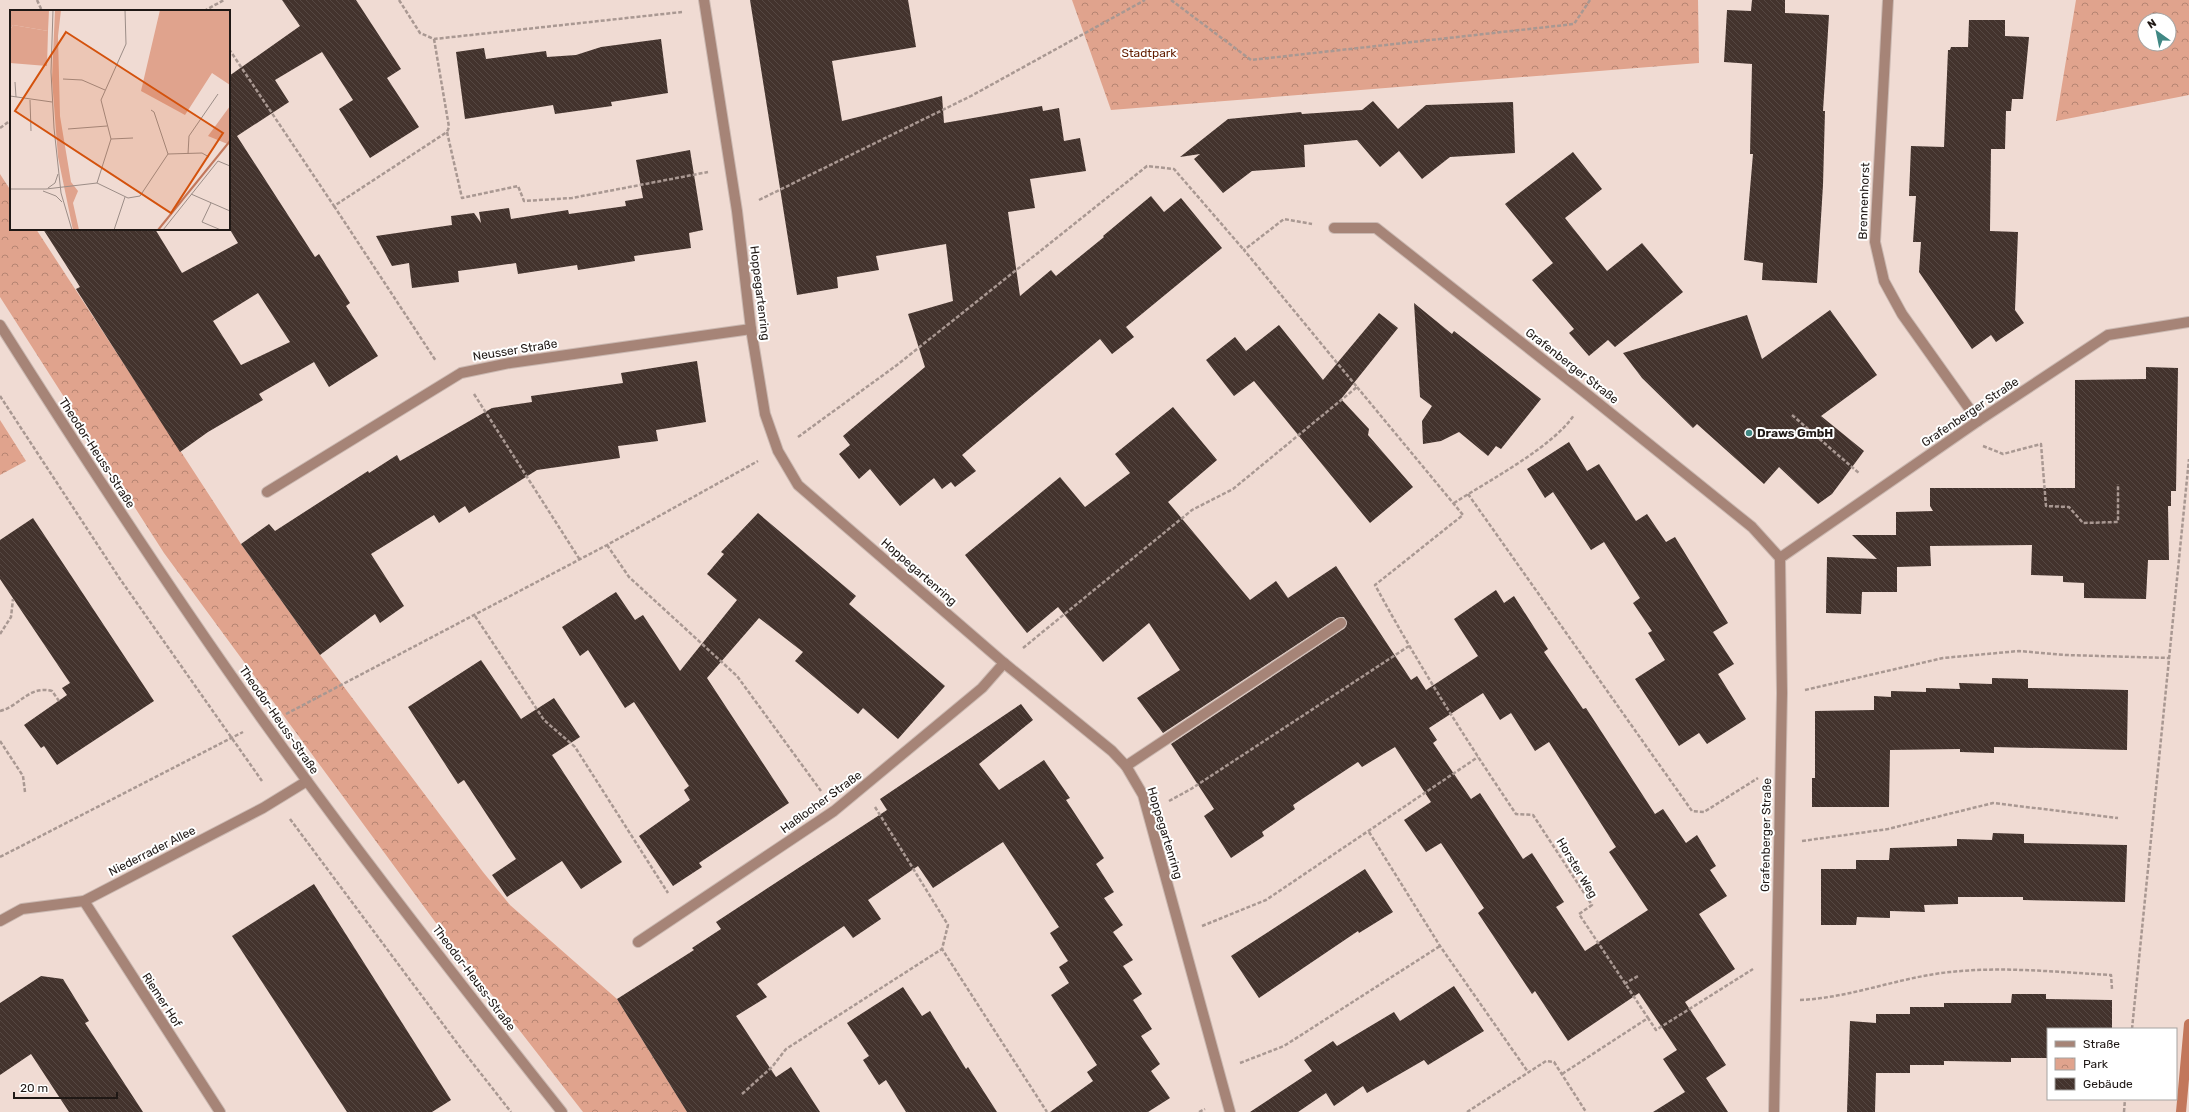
<svg xmlns="http://www.w3.org/2000/svg" width="2189" height="1112" font-family="Rubik,sans-serif">
<style>
.park{fill:url(#park-crowns);fill-rule:evenodd}
.lines{fill:none;stroke-linecap:round;stroke-linejoin:round}
.stream{stroke:#c2775b;stroke-width:10}
.building{fill:url(#building-back-hatch);fill-rule:evenodd}
.service-casing{stroke:#cab8b1;stroke-width:12}
.minor-casing{stroke:#cab8b1;stroke-width:12}
.tertiary-casing{stroke:#cab8b1;stroke-width:12}
.path{stroke:#a99892;stroke-width:2.5;stroke-dasharray:4 2;stroke-linecap:butt}
.service{stroke:#a68477;stroke-width:10}
.minor{stroke:#a68477;stroke-width:10}
.tertiary{stroke:#a68477;stroke-width:10}
.poi-dot{fill:#408884;stroke:#fff;stroke-width:1.5}
.labels{text-anchor:middle;stroke-width:4;stroke-linejoin:round;paint-order:stroke}
.park-label{font-size:12px;fill:#631e00;stroke:#fff}
.street-label{font-size:12px;fill:#1f1815;stroke:#fff}
.poi-label{font-size:12px;font-weight:bold;fill:#1f1815;stroke:#fff;text-anchor:start}
.inset-river{fill:none;stroke:#c2775b;stroke-width:2}
.inset-road{fill:none;stroke:#9c8d87;stroke-width:1}
.view{fill:#d4520d;fill-opacity:0.15;stroke:#d4520d;stroke-width:2}
.inset-edge{fill:none;stroke:#1f1815;stroke-width:2}
</style>
<defs>
<pattern id="park-crowns" width="20" height="18" patternUnits="userSpaceOnUse"><rect width="20" height="18" fill="#e0a38d"/><path d="M2 6a3 3 0 1 1 6 0M12 15a3 3 0 1 1 6 0" fill="none" stroke="#b58472"/></pattern>
<pattern id="building-back-hatch" width="6" height="6" patternUnits="userSpaceOnUse"><rect width="6" height="6" fill="#43332d"/><path d="M-1 5l2 2M0 0l6 6M5-1l2 2" fill="none" stroke="#554742"/></pattern>
</defs>
<rect width="100%" height="100%" fill="#f0dbd3"/>
<g class="park">
<polygon points="1072,0 1698,0 1699,63 1111,110"/>
<path d="M2076,0H2189V95L2056,121ZM2145,20H2169V44H2145Z"/>
<polygon points="0,174 11,191 11,229 36,229 241,544 320,655 483,872 510,905 617,999 687,1112 583,1112 436,923 164,553 0,297"/>
<polygon points="0,420 26,461 0,475"/>
</g>
<g class="lines">
<polyline class="stream" points="2181,1112 2189,1024"/>
</g>
<g class="building">
<path d="M282,0H356L401,69L387,78L419,127L370,158L339,109L353,100L322,52L275,80L289,102L237,136L315,257L319,254L350,303L346,306L378,356L329,387L314,362L259,394L263,400L208,432L180,452L76,289L80,287L43,229H155L182,273L238,243L229,228V76L300,26ZM258,293L290,342L241,365L213,321Z"/>
<polygon points="750,0 908,0 916,47 832,61 842,121 942,96 944,123 1042,106 1043,111 1059,108 1064,141 1080,138 1086,171 1030,179 1035,208 1008,212 1020,296 1051,270 1056,276 1104,237 1103,236 1151,196 1164,212 1181,198 1222,248 1126,327 1134,337 1112,354 1100,339 962,455 976,471 955,487 951,482 942,489 934,478 900,506 870,469 859,479 839,454 850,445 843,436 925,367 908,314 953,301 946,244 876,256 879,270 837,277 838,288 797,295"/>
<polygon points="1752,0 1785,0 1785,13 1829,15 1823,111 1825,111 1823,185 1817,283 1762,280 1763,263 1744,260 1753,154 1750,154 1752,64 1724,62 1727,10 1751,11"/>
<polygon points="1969,20 2005,20 2005,36 2029,37 2023,99 2012,99 2011,111 2006,111 2005,149 1991,149 1990,231 2018,232 2015,310 2024,323 1996,342 1991,335 1972,349 1919,272 1921,242 1913,242 1916,196 1909,196 1911,146 1944,147 1948,50 1950,50 1951,47 1968,47"/>
<polygon points="661,39 668,93 611,102 612,106 555,114 553,105 465,119 456,52 484,48 486,59 546,51 547,57 576,55 601,47"/>
<polygon points="1373,101 1398,129 1426,105 1513,102 1515,153 1450,157 1422,179 1399,151 1380,167 1357,140 1304,145 1305,167 1252,171 1223,193 1194,159 1200,154 1180,157 1228,119 1301,112 1302,114 1362,110"/>
<polygon points="690,150 703,230 689,233 691,248 634,256 635,261 578,270 577,265 518,274 516,263 488,267 458,271 459,282 412,288 409,263 392,266 376,236 452,225 451,216 474,213 481,223 479,212 509,208 511,219 568,210 569,214 626,206 625,201 643,198 636,160"/>
<polygon points="1573,152 1602,189 1565,218 1607,271 1642,243 1683,292 1615,347 1608,340 1589,356 1569,333 1574,329 1532,280 1553,263 1505,204"/>
<polygon points="1414,303 1452,334 1454,331 1541,399 1501,449 1496,446 1488,456 1459,432 1441,441 1423,444 1422,421 1432,406 1420,397"/>
<polygon points="1830,310 1877,375 1821,416 1864,451 1832,494 1818,504 1779,467 1764,484 1697,424 1693,428 1642,378 1623,353 1747,315 1762,359"/>
<polygon points="1379,313 1398,328 1341,399 1369,429 1368,435 1413,487 1370,523 1254,381 1234,396 1206,360 1235,337 1246,351 1279,325 1323,380"/>
<polygon points="697,361 706,422 656,430 658,441 618,446 620,458 537,470 469,513 465,506 439,523 434,515 371,554 404,606 380,623 375,614 320,655 241,544 269,524 275,531 368,471 369,473 397,455 400,461 492,408 532,402 531,396 623,383 621,373"/>
<polygon points="2146,367 2178,368 2176,491 2171,491 2171,506 2168,506 2169,560 2148,560 2146,599 2084,598 2084,583 2063,582 2063,576 2031,575 2032,545 1930,546 1931,566 1897,567 1897,592 1862,592 1861,614 1826,613 1827,557 1877,559 1852,535 1896,535 1896,512 1933,511 1930,506 1930,488 2075,488 2075,380 2146,379"/>
<path d="M1173,407L1217,460L1168,502L1250,600L1276,581L1288,598L1336,566L1411,680L1417,676L1426,690L1478,656L1454,619L1496,590L1504,603L1514,596L1548,649L1544,652L1583,709L1586,708L1655,814L1663,809L1686,843L1697,835L1716,866L1710,870L1727,896L1699,914L1735,969L1685,1002L1726,1065L1706,1078L1728,1112H1653L1685,1092L1663,1059L1677,1050L1639,993L1568,1041L1535,991L1532,994L1478,913L1484,908L1441,843L1426,852L1404,820L1431,802L1395,747L1362,767L1358,762L1293,805L1295,809L1262,832L1264,836L1231,858L1204,816L1214,809L1171,744L1345,628L1347,623L1344,617L1337,618L1163,733L1137,698L1180,670L1149,623L1103,662L1058,607L1027,633L965,555L1060,477L1085,507L1130,473L1115,454ZM1483,693L1500,720L1511,713L1535,751L1549,742L1616,847L1609,852L1648,910L1585,951L1556,907L1564,902L1532,853L1523,859L1480,793L1471,799L1433,743L1437,740L1429,728Z"/>
<polygon points="1569,442 1587,471 1599,464 1636,521 1647,514 1666,542 1675,537 1728,623 1713,632 1734,664 1718,674 1746,719 1707,744 1699,733 1679,746 1635,679 1665,660 1648,633 1652,631 1633,603 1640,598 1604,542 1591,550 1553,492 1545,498 1527,469"/>
<polygon points="758,513 856,596 849,604 945,686 898,739 863,708 858,714 795,661 803,652 759,618 707,678 789,803 699,863 702,867 673,886 639,836 690,800 684,790 689,786 634,702 625,708 588,650 580,656 562,627 616,592 635,620 643,615 680,671 737,600 707,574 724,554 721,552"/>
<polygon points="33,518 154,701 57,765 44,746 41,748 24,725 67,695 62,688 70,683 0,579 0,540"/>
<polygon points="481,660 521,719 554,698 580,737 552,755 622,862 581,889 562,861 507,897 492,875 516,859 464,780 458,784 408,707"/>
<polygon points="1992,678 2028,679 2028,688 2128,690 2127,750 1994,747 1994,753 1960,752 1960,749 1890,750 1889,807 1812,807 1812,778 1815,778 1815,711 1874,710 1874,696 1891,697 1891,691 1926,692 1926,688 1960,689 1959,683 1992,684"/>
<polygon points="1021,704 1033,720 979,764 999,790 1044,760 1070,798 1066,800 1104,858 1096,864 1114,892 1104,898 1123,925 1113,932 1133,960 1123,966 1142,994 1133,1000 1152,1029 1141,1036 1160,1064 1151,1071 1170,1098 1148,1112 1050,1112 1093,1081 1087,1072 1097,1065 1051,995 1069,983 1059,967 1068,961 1050,933 1059,927 1003,842 933,888 918,866 868,900 881,919 853,938 844,926 757,984 767,997 736,1016 776,1077 791,1067 820,1112 687,1112 617,999 694,950 692,948 721,929 716,922 887,810 880,799"/>
<polygon points="1993,833 2024,834 2024,843 2127,845 2125,902 2023,900 2023,897 1958,897 1958,904 1924,905 1925,912 1890,911 1890,918 1857,917 1856,925 1821,925 1821,869 1856,869 1856,860 1889,860 1890,848 1957,846 1957,839 1992,840"/>
<polygon points="1365,869 1393,912 1359,933 1358,931 1259,998 1231,956"/>
<polygon points="314,884 451,1100 432,1112 347,1112 232,936"/>
<polygon points="41,976 63,979 89,1021 85,1023 143,1112 69,1112 31,1054 0,1075 0,1003"/>
<polygon points="1454,986 1484,1031 1428,1065 1424,1060 1367,1093 1363,1086 1334,1106 1326,1093 1298,1112 1250,1112 1312,1071 1304,1060 1333,1041 1337,1046 1394,1012 1400,1021"/>
<polygon points="903,987 922,1016 930,1011 966,1069 968,1067 997,1112 906,1112 886,1080 879,1085 863,1060 869,1056 847,1023"/>
<polygon points="2012,994 2046,994 2046,999 2112,1000 2112,1029 2048,1029 2048,1058 2011,1058 2011,1062 1944,1061 1944,1065 1910,1065 1910,1073 1876,1073 1875,1112 1847,1112 1850,1021 1876,1023 1876,1014 1910,1014 1910,1007 1944,1007 1944,1003 2011,1003"/>
</g>
<g class="lines">
<g class="service-casing">
<polyline id="service" points="1126,766 1341,623"/>
</g>
<g class="minor-casing">
<g id="minor">
<polyline points="704,0 737,211 751,329 765,414 778,451 798,485 1004,663 1112,751 1126,766 1143,795 1230,1112"/>
<polyline points="1888,0 1875,242 1884,281 1902,314 1978,421"/>
<polyline points="1334,228 1376,228 1588,395 1752,527 1780,558 1782,693 1774,1112"/>
<polyline points="267,492 461,373 510,363 751,329"/>
<polyline points="1780,558 1978,421 2108,335 2189,322"/>
<polyline points="84,901 220,1112"/>
<polyline points="0,921 22,909 84,901 263,808 307,781"/>
<polyline points="638,942 834,811 982,688 1004,663"/>
</g>
</g>
<g class="tertiary-casing">
<path id="tertiary" d="M0,325C86,461 173,595 267,726C361,857 461,985 562,1112"/>
</g>
<g class="path">
<polyline points="37,0 42,11"/>
<polyline points="399,0 420,33 434,39 682,12"/>
<polyline points="1171,0 1251,60 1574,24 1590,0"/>
<polyline points="204,11 224,0"/>
<polyline points="434,39 449,127 447,132"/>
<polyline points="229,49 334,206 447,132 462,198 518,186 524,201 572,198 708,172"/>
<polyline points="0,128 11,120"/>
<polyline points="759,200 971,96 1145,0"/>
<polyline points="334,206 436,361"/>
<path d="M1357,387L1463,515L1375,585C1418,664 1466,740 1516,814L1533,815L1592,905L1579,914L1648,1018"/>
<polyline points="474,394 580,560"/>
<polyline points="0,396 120,579 262,781"/>
<polyline points="1792,415 1860,474"/>
<polyline points="798,437 897,365 1147,166 1174,169 1244,250"/>
<polyline points="1983,446 2003,454 2041,444 2046,506 2069,507 2083,523 2118,522 2118,484"/>
<polyline points="1468,494 1692,811 1704,812 1758,778"/>
<path d="M1454,503C1488,481 1553,447 1574,415"/>
<polyline points="607,545 629,577 737,676 821,791"/>
<polyline points="475,616 544,720 575,747 668,893"/>
<polyline points="0,634 11,617 13,599"/>
<polyline points="1023,648 1192,510 1233,489 1357,387 1244,250 1284,219 1312,224"/>
<polyline points="1805,690 1943,658 2019,651 2065,655 2170,658"/>
<path d="M0,711C20,706 29,685 52,691L59,701"/>
<polyline points="286,714 607,545 758,461"/>
<polyline points="0,741 23,776 25,792"/>
<polyline points="1169,801 1191,789 1409,646"/>
<polyline points="875,807 948,925 942,949 1047,1112"/>
<polyline points="290,819 460,1047 511,1112"/>
<polyline points="1369,832 1440,946 1528,1072"/>
<polyline points="1802,841 1888,829 1993,803 2118,818"/>
<polyline points="0,857 243,732"/>
<polyline points="1202,926 1266,900 1478,757"/>
<polyline points="1624,984 1638,976"/>
<path d="M1800,1000C1846,998 1890,981 1935,974C1993,965 2053,972 2111,975L2112,989"/>
<polyline points="2132,1029 2189,459"/>
<polyline points="1240,1063 1284,1046 1440,946"/>
<polyline points="1562,1074 1648,1018 1656,1030 1753,969"/>
<polyline points="742,1094 772,1067 786,1049 942,949"/>
<polyline points="1199,1112 1205,1109"/>
<polyline points="1467,1112 1546,1061 1554,1062 1586,1112"/>
<polyline points="2124,1112 2125,1099"/>
</g>
<use href="#service" class="service"/>
<use href="#minor" class="minor"/>
<use href="#tertiary" class="tertiary"/>
</g>
<circle class="poi-dot" cx="1749" cy="433" r="4"/>
<g class="labels">
<g class="park-label">
<text x="1149" y="57">Stadtpark</text>
</g>
<g class="street-label">
<text transform="translate(1864 201) rotate(-88)" y="4">Brennenhorst</text>
<text transform="translate(760 293) rotate(83)" y="4">Hoppegartenring</text>
<text transform="translate(515 350) rotate(-9)" y="4">Neusser Straße</text>
<text transform="translate(1572 366) rotate(38)" y="4">Grafenberger Straße</text>
<text transform="translate(1970 412) rotate(-34)" y="4">Grafenberger Straße</text>
<text transform="translate(97 453) rotate(57)" y="4">Theodor-Heuss-Straße</text>
<text transform="translate(919 572) rotate(41)" y="4">Hoppegartenring</text>
<text transform="translate(279 720) rotate(55)" y="4">Theodor-Heuss-Straße</text>
<text transform="translate(821 802) rotate(-36)" y="4">Haßlocher Straße</text>
<text transform="translate(1165 833) rotate(73)" y="4">Hoppegartenring</text>
<text transform="translate(1766 835) rotate(-89)" y="4">Grafenberger Straße</text>
<text transform="translate(152 851) rotate(-27)" y="4">Niederrader Allee</text>
<text transform="translate(1577 868) rotate(59)" y="4">Horster Weg</text>
<text transform="translate(474 978) rotate(53)" y="4">Theodor-Heuss-Straße</text>
<text transform="translate(162 1000) rotate(57)" y="4">Riemer Hof</text>
</g>
<g class="poi-label">
<text x="1757" y="437">Draws GmbH</text>
</g>
</g>
<g transform="translate(10 10)">
<rect width="220" height="220" fill="#f0dbd3"/>
<path d="M0,0H39L38,21L3,15L0,20Z" fill="#e0a38d"/>
<path d="M45,0H51L48,26L50,106L61,172L68,181L63,193L69,220H63L48,147L42,69ZM150,0H220V75L202,63L175,105L131,81ZM3,15L38,21L37,56L0,53V20ZM220,96V135L198,126Z" fill="#e0a38d"/>
<path class="inset-river" d="M148,220L220,131"/>
<path class="inset-road" d="M43,0L41,62L44,118L51,183L62,220M53,69L72,70L95,80M5,72L6,87M0,86L42,92M20,90L21,121M58,119L97,116M101,129L123,128M158,144L192,143L199,147M178,144L179,126L208,84M87,173L118,188L130,186L158,144L144,102L141,100M38,178L45,173L48,164M0,179H36L87,173L101,129L91,90L116,34L115,0M33,181L46,186L52,192M181,184L220,201M201,193L192,212L211,220M104,220L115,187M153,220L208,151L220,156"/>
<path class="view" d="M56,22L213,123L161,203L5,101Z"/>
<rect width="220" height="220" class="inset-edge"/>
</g>
<rect x="2047" y="1028" width="130" height="72" fill="#ffffff" stroke="#a5a3a1"/>
<rect x="2055" y="1041" width="20" height="6" fill="#a68477" stroke="#a5a3a1"/>
<text x="2083" y="1048" font-size="12" fill="#1f1815">Straße</text>
<rect x="2055" y="1058" width="20" height="12" fill="url(#park-crowns)" stroke="#a5a3a1"/>
<text x="2083" y="1068" font-size="12" fill="#1f1815">Park</text>
<rect x="2055" y="1078" width="20" height="12" fill="url(#building-back-hatch)" stroke="#a5a3a1"/>
<text x="2083" y="1088" font-size="12" fill="#1f1815">Gebäude</text>
<g transform="translate(2157 32) rotate(327)"><circle r="19" fill="#ffffff" stroke="#a5a3a1"/>
<path d="M0-3L7 15L0 10L-7 15Z" fill="#408884"/>
<text y="-6" font-size="11" font-weight="bold" text-anchor="middle" fill="#1f1815">N</text>
</g>
<path d="M14 1092v6h103v-6" fill="none" stroke="#1f1815" stroke-width="2"/>
<text x="20" y="1092" font-size="12" fill="#1f1815" stroke="#ffffff" stroke-width="3" paint-order="stroke">20 m</text>
</svg>
